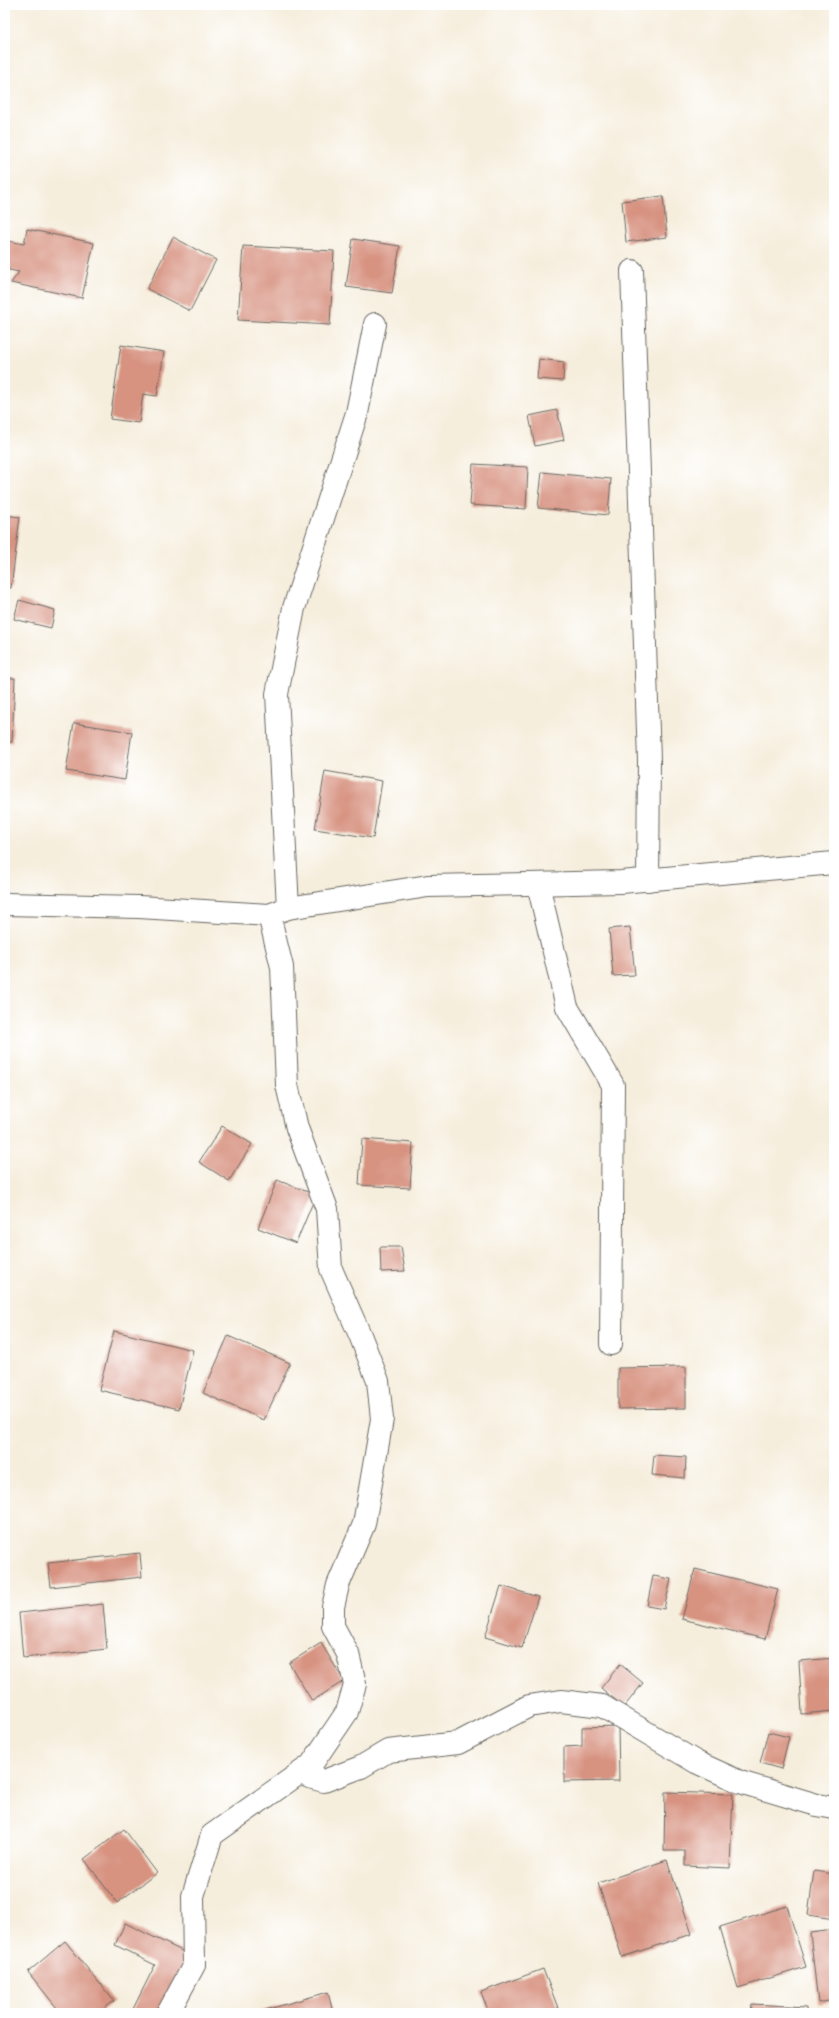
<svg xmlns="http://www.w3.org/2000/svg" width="839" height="2018" font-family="'Gochi Hand',sans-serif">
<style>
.building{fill:#d79280}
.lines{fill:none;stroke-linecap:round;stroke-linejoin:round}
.minor-casing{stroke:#686660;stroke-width:24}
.minor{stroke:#fff;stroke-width:22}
</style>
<rect width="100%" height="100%" fill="#fff"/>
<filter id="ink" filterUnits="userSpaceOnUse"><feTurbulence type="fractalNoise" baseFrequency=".025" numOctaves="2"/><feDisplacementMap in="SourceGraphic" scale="8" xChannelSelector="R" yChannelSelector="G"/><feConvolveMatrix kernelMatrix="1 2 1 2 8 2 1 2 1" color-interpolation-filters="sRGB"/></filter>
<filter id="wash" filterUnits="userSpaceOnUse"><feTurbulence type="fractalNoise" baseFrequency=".012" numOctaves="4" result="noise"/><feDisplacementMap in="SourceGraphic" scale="16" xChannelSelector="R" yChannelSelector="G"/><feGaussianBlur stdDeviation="0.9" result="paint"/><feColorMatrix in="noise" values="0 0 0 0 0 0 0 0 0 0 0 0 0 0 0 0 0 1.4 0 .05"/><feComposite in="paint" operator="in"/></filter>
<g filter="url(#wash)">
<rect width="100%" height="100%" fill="#f6eedd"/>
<g id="blocks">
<g class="building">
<polygon points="663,196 667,237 626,242 622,201"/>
<polygon points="27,229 94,243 82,298 11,283 19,272 5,269 5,254 8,241 24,244"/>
<polygon points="173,237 216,260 190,311 147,289"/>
<polygon points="353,239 400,246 392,293 346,287"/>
<polygon points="243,246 334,251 330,325 238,320"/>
<polygon points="121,345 164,352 157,396 143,394 139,423 110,419"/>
<polygon points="539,359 564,362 563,381 537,379"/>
<polygon points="557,410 564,440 535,446 529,416"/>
<polygon points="473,464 528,467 526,509 470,505"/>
<polygon points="542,472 611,479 608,515 538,508"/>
<polygon points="5,515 20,517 11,588 5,587"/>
<polygon points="19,600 55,610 51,628 14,619"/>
<polygon points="5,678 15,678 12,742 5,742"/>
<polygon points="74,723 132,732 125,780 66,771"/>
<polygon points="325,771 382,781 373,838 315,829"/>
<polygon points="630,927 635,975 613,976 609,929"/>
<polygon points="222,1126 252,1144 229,1181 199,1162"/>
<polygon points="362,1139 413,1143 410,1188 359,1185"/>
<polygon points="277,1180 316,1195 296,1243 258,1228"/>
<polygon points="380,1247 401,1247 405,1271 381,1272"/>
<polygon points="114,1331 193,1350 179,1409 99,1390"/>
<polygon points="228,1336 290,1363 264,1420 203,1393"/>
<polygon points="686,1367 686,1408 618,1409 618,1368"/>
<polygon points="654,1455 686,1457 685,1478 652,1475"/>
<polygon points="140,1553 142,1577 51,1587 48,1563"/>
<polygon points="695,1569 778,1589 765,1639 682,1619"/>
<polygon points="653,1576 671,1579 664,1609 647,1606"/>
<polygon points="501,1586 538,1597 522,1648 485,1637"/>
<polygon points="103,1604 107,1649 23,1658 19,1613"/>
<polygon points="321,1643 344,1681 312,1701 289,1663"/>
<polygon points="834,1658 834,1711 802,1714 799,1661"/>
<polygon points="620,1664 643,1683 624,1707 601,1688"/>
<polygon points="618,1726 619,1781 564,1782 564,1747 582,1746 582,1727"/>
<polygon points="768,1732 789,1737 781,1769 760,1763"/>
<polygon points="665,1792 733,1794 730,1868 685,1866 685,1851 664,1851"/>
<polygon points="124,1829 157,1873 117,1903 84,1859"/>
<polygon points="667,1860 692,1934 622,1957 598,1883"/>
<polygon points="814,1871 834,1874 834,1919 808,1915"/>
<polygon points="787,1906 806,1967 738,1988 720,1927"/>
<polygon points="125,1923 188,1954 159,2013 131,2013 155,1965 115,1945"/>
<polygon points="834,1930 834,2000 818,2003 810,1933"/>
<polygon points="65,1941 114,2001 99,2013 61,2013 28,1972"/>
<polygon points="543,1969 560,2013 489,2013 481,1992"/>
<polygon points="328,1992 333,2013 255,2013"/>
<polygon points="752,2004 806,2007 806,2013 751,2013"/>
</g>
</g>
</g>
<g filter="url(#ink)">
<use href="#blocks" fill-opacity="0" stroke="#686660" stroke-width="1"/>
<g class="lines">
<g class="minor-casing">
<g id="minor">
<polyline points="632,271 649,760 648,880"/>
<polyline points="538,884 567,1007 613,1085 611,1344"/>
<polyline points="5,904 139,907 269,915 288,908 428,886 621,882 834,863"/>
<polyline points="288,908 277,694 294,608 357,413 375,324"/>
<polyline points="311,1765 309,1777 324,1781 361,1767 388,1751 458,1743 529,1706 561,1701 602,1706 696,1762 740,1782 817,1805 834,1808"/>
<polyline points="168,2013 194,1965 193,1896 212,1835 311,1765 347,1712 355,1684 348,1654 333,1626 333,1607 338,1585 364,1524 382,1419 378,1381 360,1335 331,1269 327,1209 297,1128 287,1085 282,967 269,915"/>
</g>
</g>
<use href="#minor" class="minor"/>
</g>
</g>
<rect width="839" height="2018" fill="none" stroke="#fff" stroke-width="20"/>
</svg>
